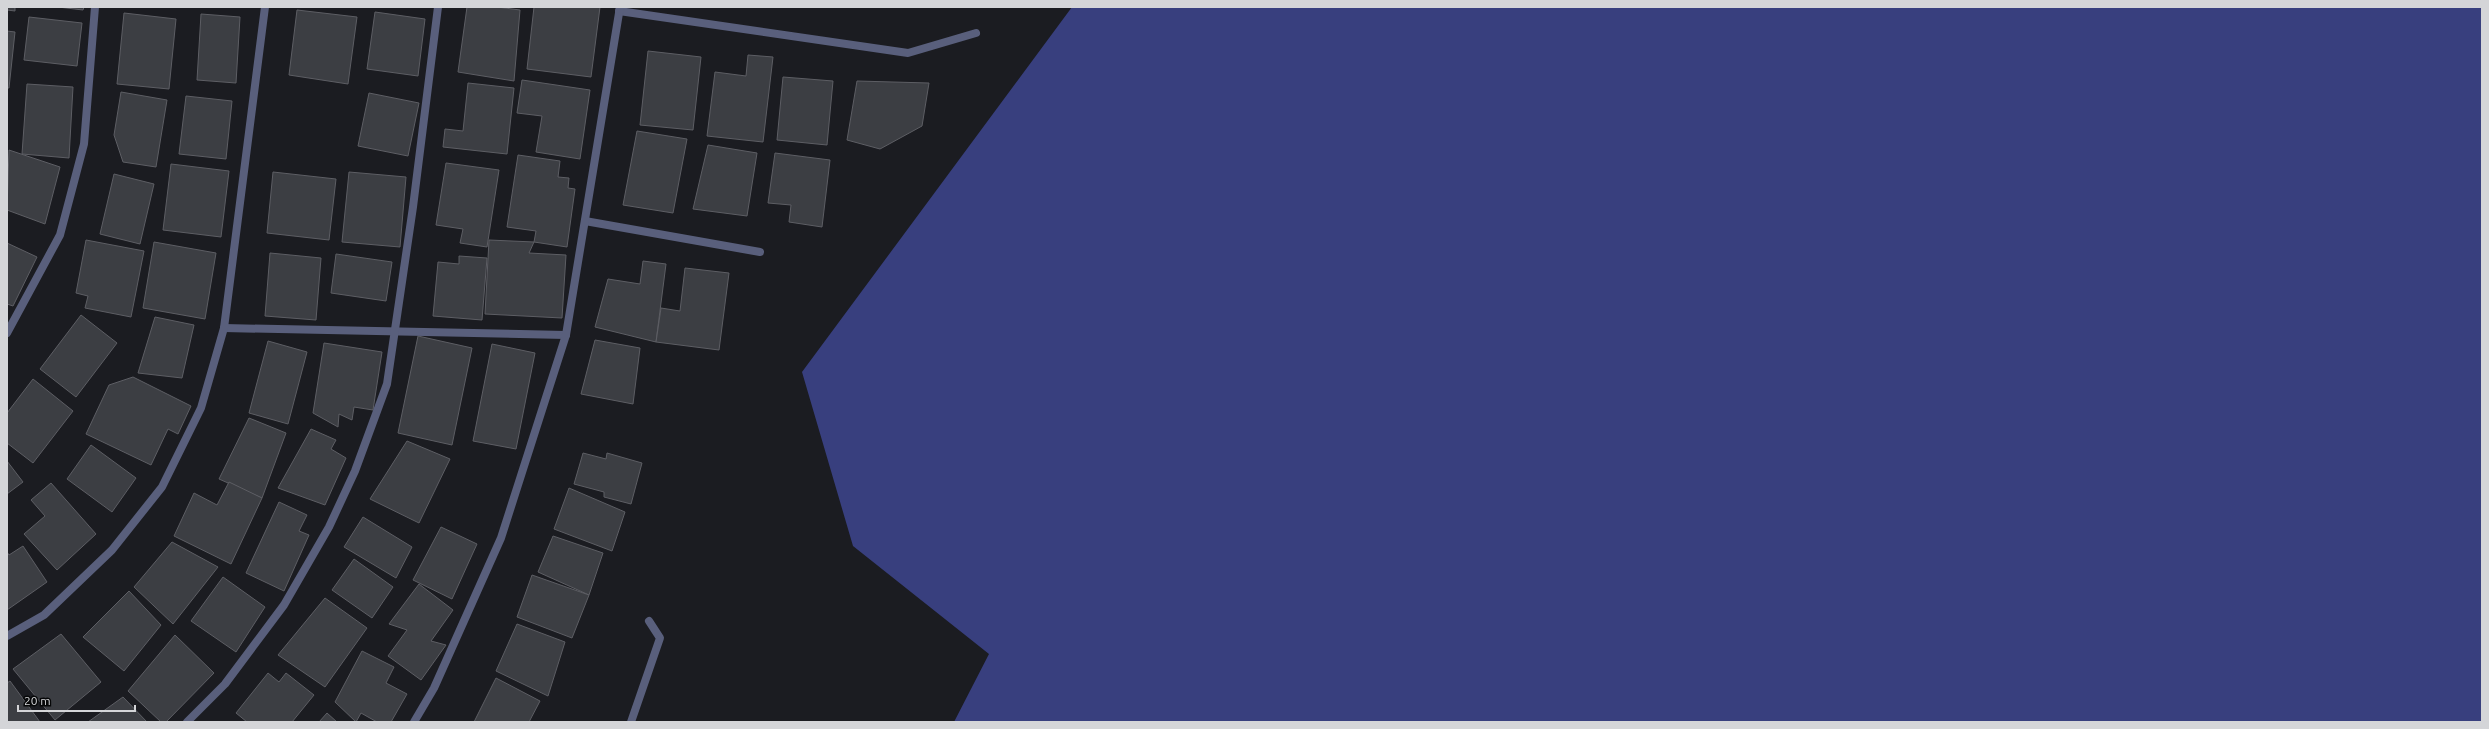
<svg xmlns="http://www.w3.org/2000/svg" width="2489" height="729" font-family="Ubuntu,sans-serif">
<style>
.forest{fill:#383f7e}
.building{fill:#3c3e43;stroke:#5d5e64}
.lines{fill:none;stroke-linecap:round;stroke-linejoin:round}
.minor{stroke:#595f7c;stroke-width:8}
</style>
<rect width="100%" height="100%" fill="#1b1c21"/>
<polygon class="forest" points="1072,7 2482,7 2482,722 954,722 989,654 853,546 802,372"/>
<g class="building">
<polygon points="7,7 15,7 15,11 7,10"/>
<polygon points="58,7 84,7 83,10"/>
<polygon points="467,7 497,7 520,10 514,81 458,72"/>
<polygon points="534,7 600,7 591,77 527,69"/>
<polygon points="297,10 357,17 348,84 289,75"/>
<polygon points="375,12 425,19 418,76 367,69"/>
<polygon points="124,13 176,19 169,89 117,84"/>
<polygon points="201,14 240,17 236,83 197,80"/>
<polygon points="29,17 82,23 77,66 24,60"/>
<polygon points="7,31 15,32 9,88 7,88"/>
<polygon points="648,51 701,57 693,130 640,125"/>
<polygon points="748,55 773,57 763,142 707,136 715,72 746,76"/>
<polygon points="783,77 833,81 827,145 777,140"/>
<polygon points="522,80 590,90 580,159 536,152 542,116 517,113"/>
<polygon points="857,81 929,83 922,126 880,149 847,140"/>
<polygon points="468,83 514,88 507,154 443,147 445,129 463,131"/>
<polygon points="27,84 73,87 69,158 22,154"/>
<polygon points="121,92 167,100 156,167 123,162 114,135"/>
<polygon points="369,93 419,103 408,156 358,146"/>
<polygon points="186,96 232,101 226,159 179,154"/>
<polygon points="637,131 687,139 673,213 623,205"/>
<polygon points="708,145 757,153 747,216 693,209"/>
<polygon points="9,150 60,167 45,224 7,210"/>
<polygon points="775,153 830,160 822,227 789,222 791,205 768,203"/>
<polygon points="518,155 560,161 558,177 569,178 568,188 575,189 567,247 534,242 536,231 507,227"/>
<polygon points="446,163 499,170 487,247 460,243 463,229 436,225"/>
<polygon points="171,164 229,171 221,237 163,230"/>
<polygon points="273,172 336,179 329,240 267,233"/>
<polygon points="349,172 406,177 400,247 342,242"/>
<polygon points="114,174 154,184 140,244 100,234"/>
<polygon points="86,240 144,251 131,317 85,308 88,296 76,293"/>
<polygon points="489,240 534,242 529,253 566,255 562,318 485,314"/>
<polygon points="154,242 216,253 205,319 143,308"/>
<polygon points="7,243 37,257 13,306 7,304"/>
<polygon points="270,253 321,258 316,320 265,316"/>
<polygon points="336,254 392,262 386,301 331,293"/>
<polygon points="459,256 487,258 482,320 433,316 438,262 459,264"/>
<polygon points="643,261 666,264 656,342 595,327 608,279 640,284"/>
<polygon points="685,268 729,273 719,350 656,342 661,308 680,311"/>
<polygon points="81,315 117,343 76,397 40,369"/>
<polygon points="155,317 194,325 182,378 138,373"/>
<polygon points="418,336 472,348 452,445 398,433"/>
<polygon points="595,340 640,348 633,404 581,394"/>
<polygon points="268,341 307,352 288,424 249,413"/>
<polygon points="324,343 382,352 373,410 354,407 352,420 339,414 338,427 313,413"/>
<polygon points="492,344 535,353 516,449 473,441"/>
<polygon points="133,377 191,406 178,434 168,429 151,465 86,434 109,385"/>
<polygon points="33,379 73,411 33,463 7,443 7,413"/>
<polygon points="249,418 286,433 262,498 219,479"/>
<polygon points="311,429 336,440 331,449 346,458 325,505 278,488"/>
<polygon points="407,441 450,459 419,523 370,499"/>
<polygon points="91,445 136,478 112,512 67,479"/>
<polygon points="583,453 606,459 607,453 642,463 631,504 604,497 604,492 574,484"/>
<polygon points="7,461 23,482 7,494"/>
<polygon points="229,482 262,498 231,564 174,536 194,493 217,505"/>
<polygon points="51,483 96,534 57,570 24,534 45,516 31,500"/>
<polygon points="569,488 625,512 612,551 554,529"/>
<polygon points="279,502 307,515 299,531 309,535 284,591 246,573"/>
<polygon points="363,517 412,547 396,578 344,547"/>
<polygon points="441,527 477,544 452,599 413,580"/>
<polygon points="553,536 603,553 589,595 538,572"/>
<polygon points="172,542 218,567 173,624 134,587"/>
<polygon points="23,546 47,582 7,610 7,552 9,555"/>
<polygon points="354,559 393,587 372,618 332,590"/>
<polygon points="532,575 589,595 572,638 517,617"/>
<polygon points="223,577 265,607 236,652 191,621"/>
<polygon points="419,584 453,610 431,641 446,645 421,680 388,656 407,630 389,624"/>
<polygon points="129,591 161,625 124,671 83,637"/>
<polygon points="325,598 367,628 325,687 278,655"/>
<polygon points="517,624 565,642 548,696 496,671"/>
<polygon points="61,634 101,682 55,720 13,669"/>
<polygon points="175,635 214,673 166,722 161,722 128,691"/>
<polygon points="362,651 394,667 386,683 407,694 391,722 377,722 361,713 356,722 335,702"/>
<polygon points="268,673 279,682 286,673 314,695 292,722 247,722 236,713"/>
<polygon points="496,678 540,701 529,722 474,722"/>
<polygon points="10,681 40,722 7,722 7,683"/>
<polygon points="123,697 147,722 88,722"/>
<polygon points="327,713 337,722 319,722"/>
</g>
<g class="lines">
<g class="minor">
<polyline points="619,11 908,53 976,33"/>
<polyline points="585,221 760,252"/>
<polyline points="224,328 566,335"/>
<polyline points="7,333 60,235 84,144 95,7"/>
<polyline points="7,636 44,615 112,550 162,487 201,408 224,328 265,7"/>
<polyline points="187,722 225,684 284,605 329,527 355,471 387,384 413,207 438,7"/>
<polyline points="414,722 434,688 501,538 566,335 620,7"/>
<polyline points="631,722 660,638 649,621"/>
</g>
</g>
<rect width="2489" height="729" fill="none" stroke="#d4d5d8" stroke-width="16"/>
<path d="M18 705v6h117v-6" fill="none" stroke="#d4d5d8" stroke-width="2"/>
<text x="24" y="705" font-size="12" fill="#d4d5d8" stroke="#060708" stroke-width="3" paint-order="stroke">20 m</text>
</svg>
